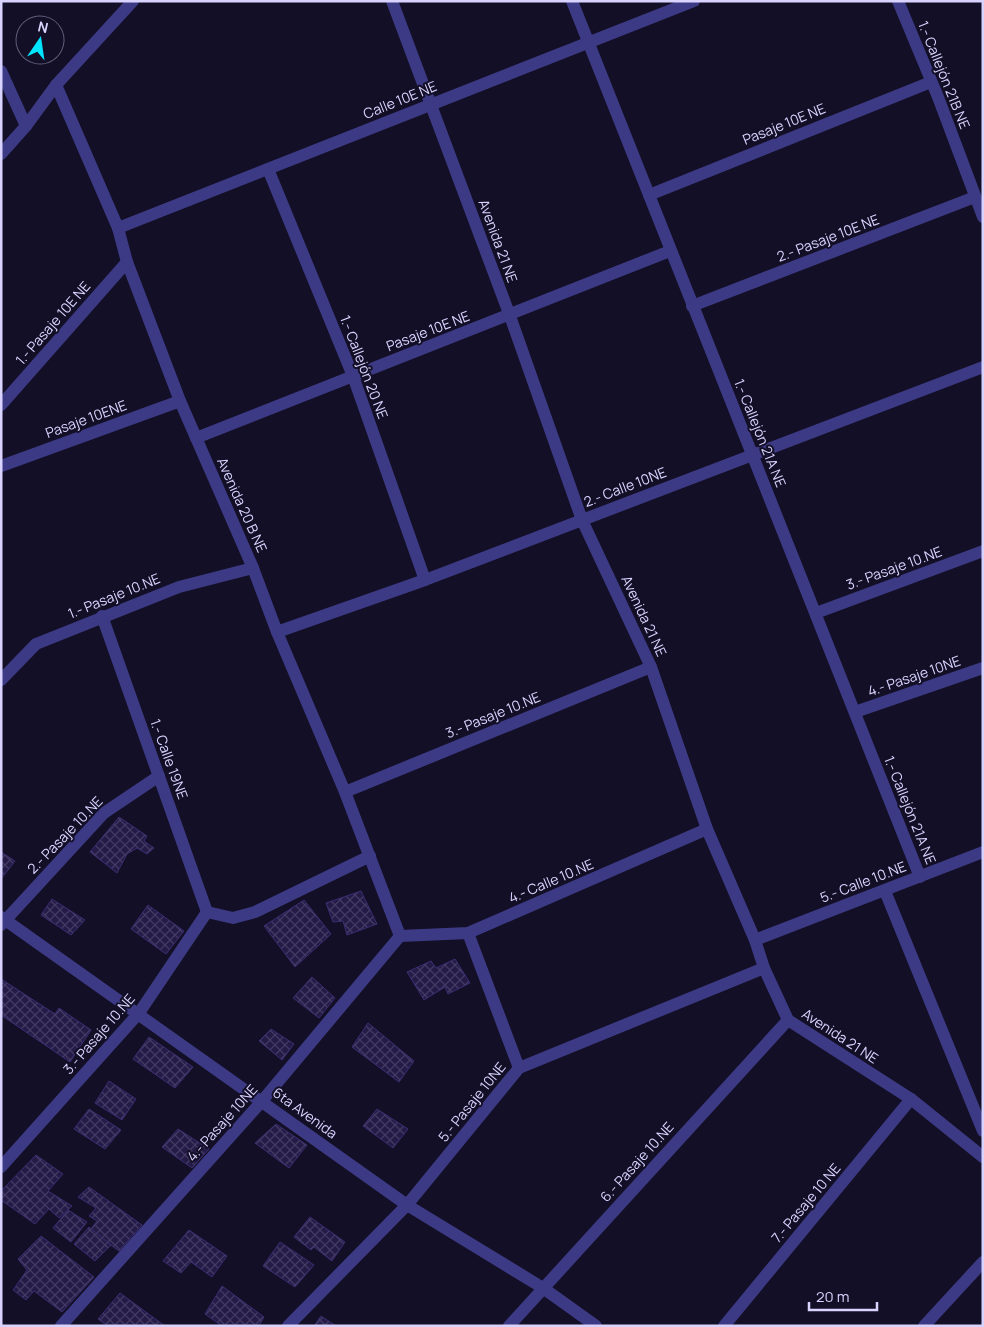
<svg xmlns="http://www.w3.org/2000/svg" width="984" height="1327" font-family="Manrope,sans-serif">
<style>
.building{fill:url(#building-cross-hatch);stroke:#3b2d73}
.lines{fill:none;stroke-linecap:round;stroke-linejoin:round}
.minor{stroke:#3d3a85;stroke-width:12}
.labels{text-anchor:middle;stroke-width:4;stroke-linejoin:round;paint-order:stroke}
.street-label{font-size:14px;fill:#d9d4ff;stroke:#130f26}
</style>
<defs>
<pattern id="building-cross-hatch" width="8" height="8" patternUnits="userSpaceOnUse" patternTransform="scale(1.25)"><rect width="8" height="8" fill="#241b47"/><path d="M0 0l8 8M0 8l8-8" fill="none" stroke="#433b63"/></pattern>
</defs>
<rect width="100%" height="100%" fill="#130f26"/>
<g class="building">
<polygon points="119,817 147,836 144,841 154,848 147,854 137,848 127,854 117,873 90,852"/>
<polygon points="1,852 15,861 1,879"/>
<polygon points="361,891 377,924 347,935 343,921 333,922 326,903"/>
<polygon points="52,899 85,920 71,935 41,915"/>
<polygon points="304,900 331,934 295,967 264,926"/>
<polygon points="148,905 184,931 166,954 131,929"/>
<polygon points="455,959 470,983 448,994 445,987 424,1000 407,972 431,961 436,968"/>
<polygon points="312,977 335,998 319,1018 293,998"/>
<polygon points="1,979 55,1014 59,1008 91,1030 70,1062 1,1015"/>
<polygon points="368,1023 414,1061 399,1082 352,1047"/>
<polygon points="271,1029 294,1044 282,1060 259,1041"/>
<polygon points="149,1037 193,1067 175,1088 133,1059"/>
<polygon points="109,1081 136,1099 122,1120 95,1103"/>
<polygon points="89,1109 121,1130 105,1149 74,1129"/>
<polygon points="377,1109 408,1129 393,1148 363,1126"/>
<polygon points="276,1124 307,1145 289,1168 255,1143"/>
<polygon points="178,1129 209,1149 192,1168 162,1147"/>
<polygon points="36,1155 63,1174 48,1191 72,1206 59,1218 49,1209 35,1224 1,1200 1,1191"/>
<polygon points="89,1187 142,1225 119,1251 90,1230 97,1221 89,1216 96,1208 78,1197"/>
<polygon points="68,1210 87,1222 71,1242 53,1228"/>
<polygon points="310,1217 345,1242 332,1261 314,1247 311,1250 294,1237"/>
<polygon points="89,1227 111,1245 95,1261 74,1244"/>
<polygon points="189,1230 227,1256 212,1277 191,1262 181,1273 163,1261"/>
<polygon points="41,1236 94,1277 62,1312 34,1291 26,1300 13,1290 27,1270 18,1259"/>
<polygon points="280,1242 314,1265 295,1287 263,1266"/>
<polygon points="222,1286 264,1317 259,1326 222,1326 205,1314"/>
<polygon points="120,1293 165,1326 108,1326 98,1319"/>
<polygon points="321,1316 336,1326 314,1326"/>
</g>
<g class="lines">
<g class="minor">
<polyline points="392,1 510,316 582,520 651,667 707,829 755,940 764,968 788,1020 911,1099 983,1157"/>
<polyline points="572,1 920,877"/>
<polyline points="898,1 938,97 983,217"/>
<polyline points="1,71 26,126"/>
<polyline points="56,85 118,228 127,262 180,401 253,568 277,632 345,792 400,936"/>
<polyline points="1,154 26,126 56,85 133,1"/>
<polyline points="268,169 353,376 425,580"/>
<polyline points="649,195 931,82"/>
<polyline points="118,228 694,1"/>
<polyline points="692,306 975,197"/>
<polyline points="1,405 127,262"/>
<polyline points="196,438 670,251"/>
<polyline points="1,466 180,401"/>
<polyline points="816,613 983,551"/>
<polyline points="102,616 207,912"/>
<polyline points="277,632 425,580 983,367"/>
<polyline points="1,680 36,644 179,587 253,568"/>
<polyline points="855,712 983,668"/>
<polyline points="345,792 651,667"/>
<polyline points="885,891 983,1131"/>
<polyline points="207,912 233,918 255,912 370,856"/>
<polyline points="1,917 407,1205 543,1288 596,1326"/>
<polyline points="1,925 104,813 159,776"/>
<polyline points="468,933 519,1068"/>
<polyline points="400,936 468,933 707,829"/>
<polyline points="755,940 983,852"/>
<polyline points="1,1167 139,1013 207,912"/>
<polyline points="61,1326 262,1101 400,936"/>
<polyline points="288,1326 407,1205 519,1068 764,968"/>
<polyline points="509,1326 788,1020"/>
<polyline points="724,1326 911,1099"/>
<polyline points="924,1326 983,1262"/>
</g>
</g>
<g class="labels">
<g class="street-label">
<text transform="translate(944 75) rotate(68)" y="5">1.- Callejón 21B NE</text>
<text transform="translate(400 100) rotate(-22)" y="5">Calle 10E NE</text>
<text transform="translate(784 124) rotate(-22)" y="5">Pasaje 10E NE</text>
<text transform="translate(828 238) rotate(-21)" y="5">2.- Pasaje 10E NE</text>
<text transform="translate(498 241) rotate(70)" y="5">Avenida 21 NE</text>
<text transform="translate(53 323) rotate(-49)" y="5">1.- Pasaje 10E NE</text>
<text transform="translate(428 331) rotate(-21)" y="5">Pasaje 10E NE</text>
<text transform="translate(364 367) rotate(69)" y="5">1.- Callejón 20 NE</text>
<text transform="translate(86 419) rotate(-20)" y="5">Pasaje 10ENE</text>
<text transform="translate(760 433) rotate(68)" y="5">1.- Callejón 21A NE</text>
<text transform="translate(625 487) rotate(-21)" y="5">2.- Calle 10NE</text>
<text transform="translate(242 505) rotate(66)" y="5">Avenida 20 B NE</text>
<text transform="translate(894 568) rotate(-20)" y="5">3.- Pasaje 10.NE</text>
<text transform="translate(114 596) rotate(-22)" y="5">1.- Pasaje 10.NE</text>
<text transform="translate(644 616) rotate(65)" y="5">Avenida 21 NE</text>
<text transform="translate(914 676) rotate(-19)" y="5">4.- Pasaje 10NE</text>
<text transform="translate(493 715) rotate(-22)" y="5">3.- Pasaje 10.NE</text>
<text transform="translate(169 759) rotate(70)" y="5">1.- Calle 19NE</text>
<text transform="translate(910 810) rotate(68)" y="5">1.- Callejón 21A NE</text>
<text transform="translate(65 835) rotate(-46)" y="5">2.- Pasaje 10.NE</text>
<text transform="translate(551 881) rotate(-23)" y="5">4.- Calle 10.NE</text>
<text transform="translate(863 882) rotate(-21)" y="5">5.- Calle 10.NE</text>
<text transform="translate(99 1034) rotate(-49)" y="5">3.- Pasaje 10.NE</text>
<text transform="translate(840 1036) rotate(33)" y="5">Avenida 21 NE</text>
<text transform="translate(472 1102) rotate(-51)" y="5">5.- Pasaje 10NE</text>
<text transform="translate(305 1113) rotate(36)" y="5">6ta Avenida</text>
<text transform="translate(222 1123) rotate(-48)" y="5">4.- Pasaje 10NE</text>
<text transform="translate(637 1162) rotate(-48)" y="5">6.- Pasaje 10.NE</text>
<text transform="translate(806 1203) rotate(-50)" y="5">7.- Pasaje 10 NE</text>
</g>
</g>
<rect width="984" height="1327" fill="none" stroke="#d9d4ff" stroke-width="5"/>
<g transform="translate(40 40) rotate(13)"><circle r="24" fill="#130f26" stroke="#625e7d"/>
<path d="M0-4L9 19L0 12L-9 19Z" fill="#00e5ff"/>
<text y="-8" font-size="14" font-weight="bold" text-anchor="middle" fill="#d9d4ff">N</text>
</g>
<path d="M809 1302v8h68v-8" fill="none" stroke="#d9d4ff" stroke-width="2.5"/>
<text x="816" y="1302" font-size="15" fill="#d9d4ff" stroke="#130f26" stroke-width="4" paint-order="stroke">20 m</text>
</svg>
